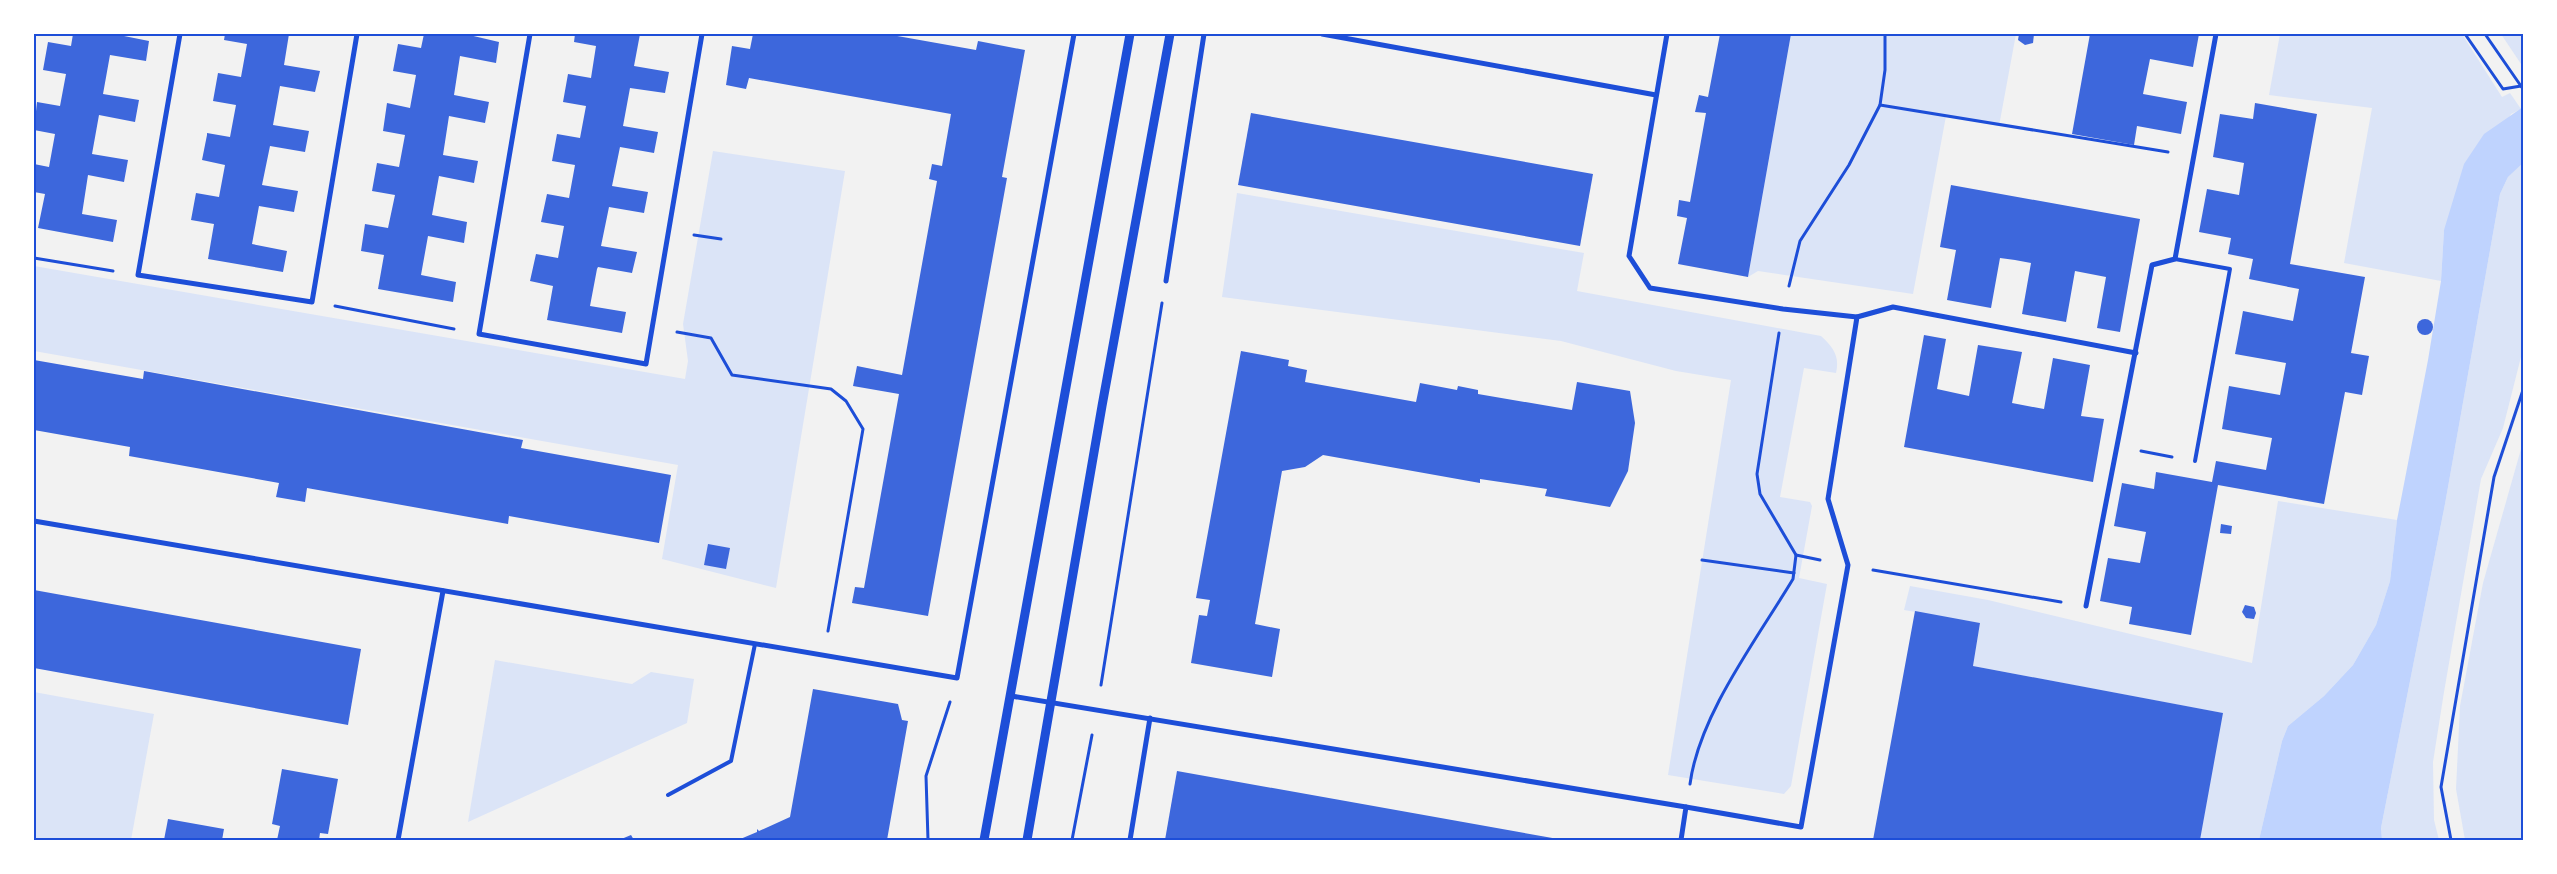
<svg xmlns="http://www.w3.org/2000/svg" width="2557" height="874" font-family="'Exo 2',sans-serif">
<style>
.green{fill:#dbe4f7}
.water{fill:#bfd3fe}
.building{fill:#3d67dc}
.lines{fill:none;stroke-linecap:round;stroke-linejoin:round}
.path{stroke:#1d4ed8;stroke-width:3}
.service{stroke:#1d4ed8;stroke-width:4}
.minor{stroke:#1d4ed8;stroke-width:5}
.tertiary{stroke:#1d4ed8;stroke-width:9}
.neatline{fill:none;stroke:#1d4ed8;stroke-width:2}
</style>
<rect width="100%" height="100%" fill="#f2f2f2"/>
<g class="green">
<polygon points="1791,34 2016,34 1999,126 1946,116 1913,294 1758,271 1748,277"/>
<polygon points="2280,34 2462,34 2502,97 2510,93 2521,109 2511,114 2444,230 2441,281 2344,263 2372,108 2269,95"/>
<polygon points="2501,34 2523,34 2523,67"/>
<polygon points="713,151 845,171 776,588 662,559 678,465 34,351 34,266 685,379 688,361 683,324"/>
<polygon points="2523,163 2523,349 2503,428 2481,479 2444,692 2433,762 2434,820 2439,840 2382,840 2381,828 2445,504 2500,194 2508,177"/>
<path d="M1237,193L1584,253L1577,291L1821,336C1833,347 1840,356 1836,373L1804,368L1780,497L1810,502L1812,506L1799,578L1827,584L1791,786L1784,794L1668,775L1731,380L1676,371L1561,341L1222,297Z"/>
<polygon points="2523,442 2523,840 2465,840 2456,789 2460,706 2483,583"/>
<polygon points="2278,501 2397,520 2390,581 2376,625 2353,665 2324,696 2288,726 2282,741 2259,840 2200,840 2222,713 1973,666 1980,623 1904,610 1910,586 1988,600 2252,663"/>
<polygon points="495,660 632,684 651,672 694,679 687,723 468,822"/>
<polygon points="34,692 154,714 131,840 34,840"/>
</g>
<polygon class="water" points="2523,107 2523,163 2508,177 2500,194 2445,504 2381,828 2382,840 2259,840 2282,741 2288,726 2324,696 2353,665 2376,625 2390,581 2397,520 2428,360 2441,281 2444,230 2464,164 2484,134"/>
<g class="building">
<polygon points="73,34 114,34 149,41 146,61 110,55 103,94 139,100 135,122 99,115 92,154 128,160 124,182 88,175 82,214 117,220 113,242 38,228 45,194 34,192 34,164 49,167 55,134 34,130 37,102 60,106 66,74 43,70 48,42 71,46"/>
<polygon points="225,34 289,34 284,65 320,71 315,92 280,86 273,125 309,131 305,152 270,146 262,185 298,191 294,212 259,206 252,244 287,251 283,272 208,259 214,224 191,220 196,193 219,197 225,165 202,160 207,135 207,133 230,137 236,105 213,101 218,73 241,77 247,44 224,40"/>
<polygon points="424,34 465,34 499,42 496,63 460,56 454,95 489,102 485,123 449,116 443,155 478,161 474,183 439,176 432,215 467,222 464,243 428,236 421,275 456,282 453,302 378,289 384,255 361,251 365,224 388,228 395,195 372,191 377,163 399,167 405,135 383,131 387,103 410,108 416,75 393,71 398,44 421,48"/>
<polygon points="575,34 640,34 634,66 669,72 665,93 630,88 623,126 658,132 654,153 620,147 612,186 648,192 644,213 609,207 601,246 637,252 632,273 598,267 597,269 590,306 626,312 622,333 547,320 553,286 530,281 536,254 558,258 564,226 541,222 547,194 569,198 575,165 552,161 557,134 580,138 586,106 563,102 568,74 591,78 596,46 574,42"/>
<polygon points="753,34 886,34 976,50 978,41 1025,50 1002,177 1007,178 928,616 852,603 855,587 864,588 899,394 853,386 857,366 902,375 937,181 929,179 932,164 942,166 951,114 749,78 746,89 726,85 732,46 750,49"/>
<polygon points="1720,34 1791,34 1748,277 1678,264 1687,218 1677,216 1679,200 1690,202 1706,113 1695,112 1699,95 1708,97"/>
<polygon points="2019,34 2034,34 2033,43 2025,45 2018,40"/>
<polygon points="2090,34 2199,34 2193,67 2150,59 2143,94 2187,102 2181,134 2137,126 2134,145 2072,134"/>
<polygon points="2255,103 2317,114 2290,264 2365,277 2351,353 2369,356 2362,395 2345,392 2324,504 2218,485 2191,635 2129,624 2132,607 2100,601 2108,558 2140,563 2146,532 2114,526 2122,483 2154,489 2156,472 2212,482 2216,461 2266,470 2272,438 2222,429 2229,386 2280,395 2286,363 2235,354 2239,333 2243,311 2293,321 2299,289 2249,279 2253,259 2228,254 2231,238 2199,232 2207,189 2239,195 2244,163 2213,157 2220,114 2253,119"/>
<polygon points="1251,113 1593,174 1580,246 1238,185"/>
<polygon points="1951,185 2140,219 2120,332 2097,328 2106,277 2075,271 2066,322 2022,314 2031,263 2015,260 2000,258 1991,308 1947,300 1956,250 1940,247"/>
<circle cx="2425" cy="327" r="8"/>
<polygon points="1924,335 1946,339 1937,389 1969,396 1978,345 2022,352 2012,403 2044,409 2053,358 2090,365 2081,416 2104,419 2093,482 1904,447"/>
<polygon points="1241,351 1289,360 1288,366 1307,370 1305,382 1416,402 1420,383 1457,390 1458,386 1478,390 1478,394 1572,410 1577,382 1630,391 1635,423 1628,471 1610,507 1545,496 1547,489 1480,479 1480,483 1323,455 1305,467 1282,471 1255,624 1280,629 1272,677 1191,663 1199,615 1207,616 1210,600 1196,598"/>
<polygon points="34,360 143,379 144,371 523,440 521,448 671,475 659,543 509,516 508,524 307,488 305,502 276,497 279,483 129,456 130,447 34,430"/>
<polygon points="2221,524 2232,526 2231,534 2220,533"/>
<polygon points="708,544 730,548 726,569 704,565"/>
<polygon points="34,590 361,649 348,725 34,668"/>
<polygon points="2245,605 2254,607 2256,613 2254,619 2246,618 2242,612"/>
<polygon points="1915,611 1980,623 1973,666 2223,713 2200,840 1873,840"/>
<polygon points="813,689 898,704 902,720 908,721 887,840 738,840 757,832 757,829 759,831 790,817"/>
<polygon points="282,769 338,779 328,834 320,833 319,840 277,840 280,826 272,824"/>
<polygon points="1177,771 1558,839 1558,840 1165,840"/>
<polygon points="168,819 224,829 222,840 164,840"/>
<polygon points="631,835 634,840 619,840"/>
</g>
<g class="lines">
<g class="path">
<polyline points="2465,34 2503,89 2521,86"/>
<polyline points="2485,34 2523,89"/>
<polyline points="1880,105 2168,152"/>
<polyline points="694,235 721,239"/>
<polyline points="34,258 113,271"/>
<polyline points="1789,286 1800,241 1849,165 1880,105 1885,70 1885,34"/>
<polyline points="335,306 454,329"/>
<polyline points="677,332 711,338 732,375 831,389 846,401 863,429 828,631"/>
<polyline points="2141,451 2172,457"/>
<polyline points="1796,555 1820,560"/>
<polyline points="1702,560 1794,573"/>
<polyline points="1873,570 2061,602"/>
<polyline points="1101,685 1162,303"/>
<path d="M1690,784C1699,715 1757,639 1793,579L1796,555L1760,494L1757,474L1779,333"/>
<polyline points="928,840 926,776 950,702"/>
<polyline points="1072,840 1092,735"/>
<polyline points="2451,840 2441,787 2494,477 2523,390"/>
</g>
<g class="service">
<polyline points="2175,259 2230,269 2195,461"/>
<polyline points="668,795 731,761 755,644"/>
</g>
<g class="minor">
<polyline points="180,34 138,275 312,302 357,34"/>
<polyline points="530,34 479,334 646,364 702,34"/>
<polyline points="1322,34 1656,95"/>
<polyline points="1667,34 1629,256 1650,288 1783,309 1857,317"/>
<polyline points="1166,281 1204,34"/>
<polyline points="34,521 957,678 1074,34"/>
<polyline points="2086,606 2152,265 2175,259 2216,34"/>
<polyline points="1011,696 1686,807 1681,840"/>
<polyline points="1686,807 1801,827 1848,565 1828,499 1857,317 1893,307 2136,353"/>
<polyline points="398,840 443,591"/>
<polyline points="1130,840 1150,718"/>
</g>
<g class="tertiary">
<polyline points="984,840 1130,34"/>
<polyline points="1027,840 1102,406 1170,34"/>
</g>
</g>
<rect width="2557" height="874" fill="none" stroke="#ffffff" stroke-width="70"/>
<rect x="35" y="35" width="2487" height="804" class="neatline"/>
</svg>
